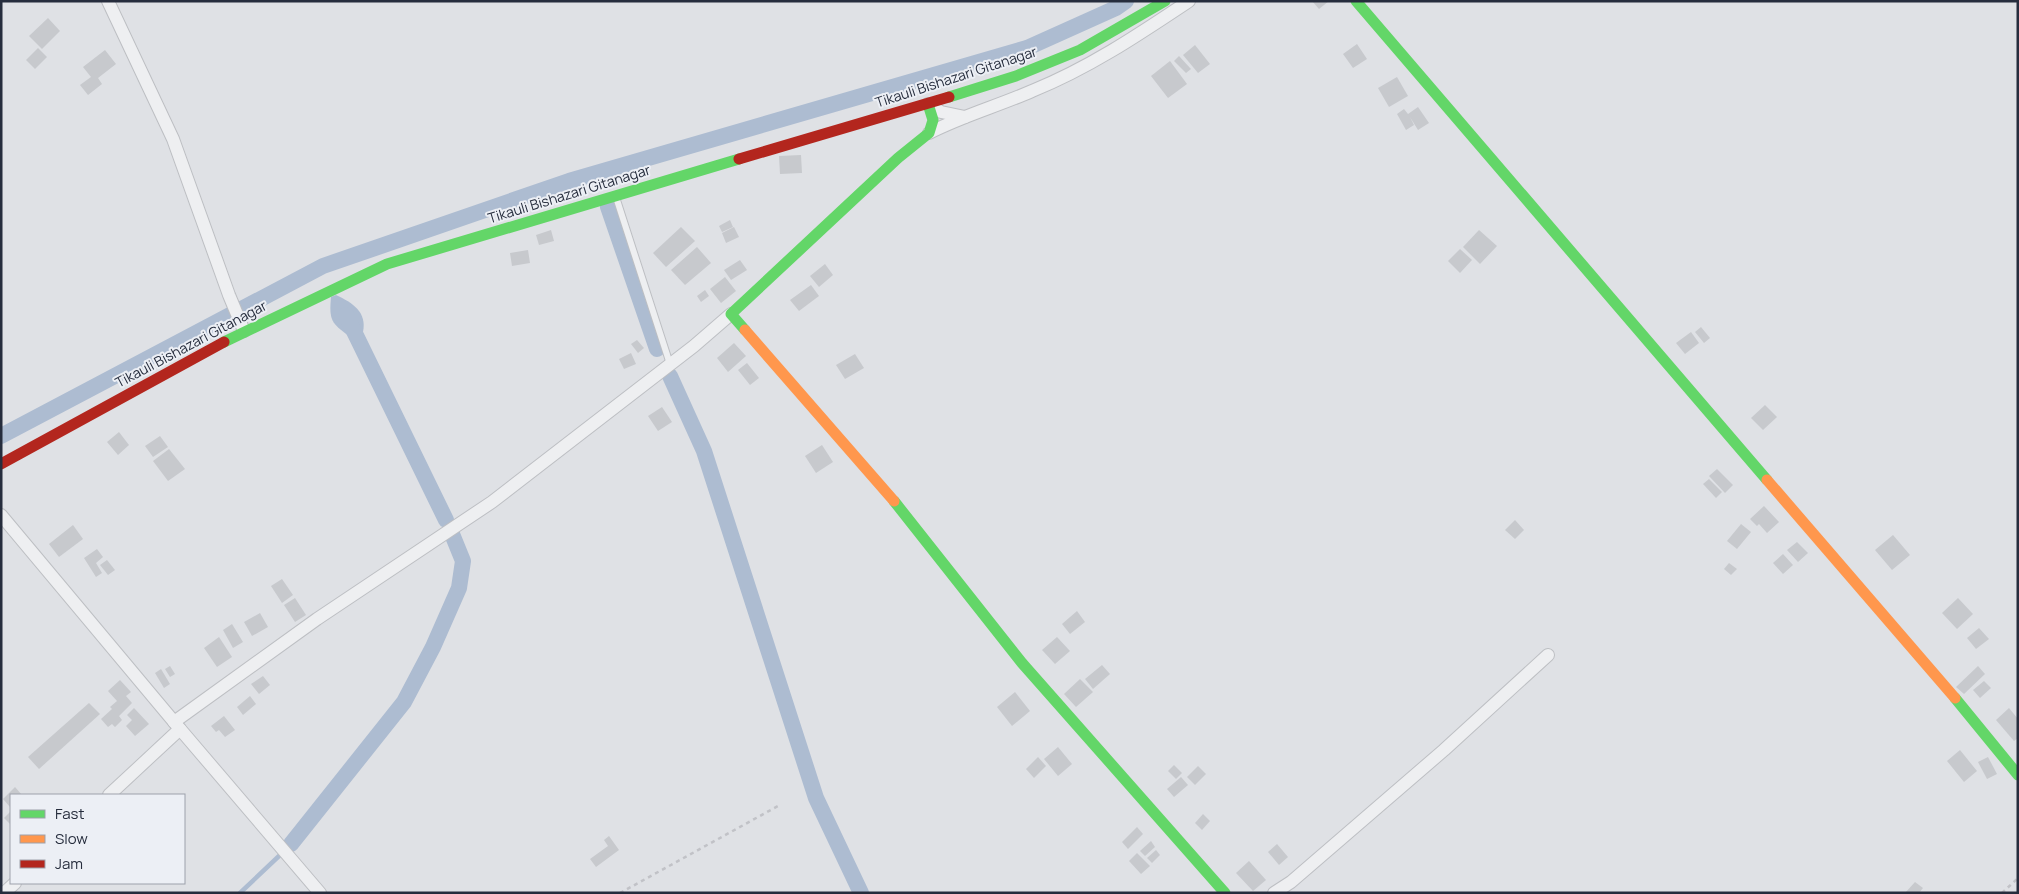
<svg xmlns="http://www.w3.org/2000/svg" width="2019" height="894" font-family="Manrope,sans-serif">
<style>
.water{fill:#adbcd1}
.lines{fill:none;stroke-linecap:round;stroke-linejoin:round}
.stream{stroke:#adbcd1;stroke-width:4.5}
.canal{stroke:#adbcd1;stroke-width:16}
.building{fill:#c7c9cd}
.lane-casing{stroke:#bdbfc3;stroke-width:8}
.street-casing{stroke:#bdbfc3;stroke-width:14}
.path{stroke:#c1c2c7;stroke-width:2.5;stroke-dasharray:4 4;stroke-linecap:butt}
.lane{stroke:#eeeff1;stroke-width:6}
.street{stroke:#eeeff1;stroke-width:12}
.fast{stroke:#63d668;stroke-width:11}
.slow{stroke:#ff974d;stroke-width:11}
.jam{stroke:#b3261e;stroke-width:11}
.labels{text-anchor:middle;stroke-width:4;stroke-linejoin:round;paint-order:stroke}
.street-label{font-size:14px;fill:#262d3d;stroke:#eceff5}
</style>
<rect width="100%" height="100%" fill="#dfe1e5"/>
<path class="water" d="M336,295C353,303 367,312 363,332L349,336C331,323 329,320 331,297Z"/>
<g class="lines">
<g class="stream">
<polyline points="604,170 605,183"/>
<polyline points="240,893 279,856"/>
</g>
<g class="canal">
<polyline points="608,207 657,349"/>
<polyline points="346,315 446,520"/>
<polyline points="670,376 704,451 816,798 861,893"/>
<polyline points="1,436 323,266 569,181 1027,48 1116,8 1126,1"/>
<polyline points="291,844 404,702 433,647 459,588 463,561 452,534"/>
</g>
</g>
<g class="building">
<polygon points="1312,1 1329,1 1319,9"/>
<polygon points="48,18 60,31 42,49 29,36"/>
<polygon points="1357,44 1367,59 1353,68 1343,54"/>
<polygon points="1195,45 1210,64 1198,73 1183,55"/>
<polygon points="38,48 47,57 35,69 26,60"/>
<polygon points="105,50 116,64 98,78 102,84 88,95 80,85 91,77 83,67"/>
<polygon points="1179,56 1191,69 1186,73 1174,61"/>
<polygon points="1170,61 1187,84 1168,98 1151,76"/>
<polygon points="1397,77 1408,96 1389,107 1378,88"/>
<polygon points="1418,107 1429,123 1418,130 1410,117 1414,125 1406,130 1397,114 1404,109 1408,114"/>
<polygon points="801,155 802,173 780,174 779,156"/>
<polygon points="730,220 733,227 722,232 719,226"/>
<polygon points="681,227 695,241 666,267 653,253"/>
<polygon points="734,227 739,237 726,243 722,233"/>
<polygon points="551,230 554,241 539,245 536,235"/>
<polygon points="1479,230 1497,246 1480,264 1463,247"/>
<polygon points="697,247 711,263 685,285 671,270"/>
<polygon points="1460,249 1472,260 1460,273 1448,261"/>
<polygon points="528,250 530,263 512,266 510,253"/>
<polygon points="740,260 747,270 731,280 724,270"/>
<polygon points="825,264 833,275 819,287 810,276"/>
<polygon points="725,277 736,291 721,303 710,289"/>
<polygon points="811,285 819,296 799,311 790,300"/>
<polygon points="705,290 709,296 701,302 697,296"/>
<polygon points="1701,327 1710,338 1704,343 1695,332"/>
<polygon points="1691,332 1699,343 1685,354 1676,343"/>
<polygon points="637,340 644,348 638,353 631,344"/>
<polygon points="734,343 746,356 728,372 717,358"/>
<polygon points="631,353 636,364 624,369 619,359"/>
<polygon points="855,354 864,368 845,379 836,365"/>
<polygon points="747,363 759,378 750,385 738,370"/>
<polygon points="1765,405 1777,417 1763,430 1751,418"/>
<polygon points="662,407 672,422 658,431 648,416"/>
<polygon points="119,432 129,445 118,455 107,442"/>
<polygon points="160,436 168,447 153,457 145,446"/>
<polygon points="822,445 833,462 816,473 805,456"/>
<polygon points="169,449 185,469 168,481 153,461"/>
<polygon points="1717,469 1733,485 1725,493 1709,476"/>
<polygon points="1709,479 1722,492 1716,498 1703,484"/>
<polygon points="1764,506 1779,522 1767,533 1759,524 1757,526 1750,519"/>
<polygon points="1515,520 1524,530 1515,539 1505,530"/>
<polygon points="1741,524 1751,532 1737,549 1727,541"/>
<polygon points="73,525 83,539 59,557 49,544"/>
<polygon points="1893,535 1910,555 1892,570 1875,550"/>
<polygon points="1797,542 1808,553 1798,562 1787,550"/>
<polygon points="97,549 103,557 96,563 102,573 96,577 84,558"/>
<polygon points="1783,554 1793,565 1783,574 1773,563"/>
<polygon points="107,560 115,570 108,575 100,565"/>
<polygon points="1729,563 1737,569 1731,575 1724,569"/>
<polygon points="282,579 293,595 282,603 271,586"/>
<polygon points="295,598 306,615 295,622 284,605"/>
<polygon points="1958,598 1973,614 1957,629 1942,613"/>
<polygon points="1077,611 1085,622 1070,634 1062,624"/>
<polygon points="260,613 268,627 252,636 244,622"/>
<polygon points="232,624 243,642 233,648 223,630"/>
<polygon points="1979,628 1989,639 1976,649 1967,638"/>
<polygon points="219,637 232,657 217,667 204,648"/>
<polygon points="1057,637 1070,651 1055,664 1042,650"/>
<polygon points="1102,665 1110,674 1093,689 1085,679"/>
<polygon points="170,666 175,674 170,677 165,669"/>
<polygon points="1978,666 1985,674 1964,694 1956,687"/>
<polygon points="161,669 170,684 164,688 155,673"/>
<polygon points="263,676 270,685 259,694 251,684"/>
<polygon points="1080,679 1093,692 1076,707 1064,694"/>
<polygon points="120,680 131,692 126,696 132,703 119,716 122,720 115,727 112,724 108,727 101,719 112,709 110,707 117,701 108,691"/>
<polygon points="1984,681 1991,688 1980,698 1973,690"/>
<polygon points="1015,692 1030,711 1012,726 997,707"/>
<polygon points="250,696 256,704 243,715 237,707"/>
<polygon points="89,703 100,714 39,769 28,757"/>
<polygon points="134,708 149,724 135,736 126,726 132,720 127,715"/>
<polygon points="2009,708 2018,719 2018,738 2014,741 1996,720"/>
<polygon points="224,716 235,730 225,737 219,730 216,732 211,726"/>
<polygon points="1058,747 1072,764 1058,776 1044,759"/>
<polygon points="1960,750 1977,771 1964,782 1947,761"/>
<polygon points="1038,757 1046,766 1034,778 1026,769"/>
<polygon points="1988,757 1997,774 1987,779 1978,762"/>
<polygon points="1174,765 1182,773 1176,779 1168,771"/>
<polygon points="1198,766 1206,774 1195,785 1187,777"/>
<polygon points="1181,777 1188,785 1174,797 1167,789"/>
<polygon points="15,787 22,795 11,795 10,807 3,799"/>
<polygon points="11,811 11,825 4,818"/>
<polygon points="1203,814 1210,821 1202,830 1195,823"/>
<polygon points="1137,827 1143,834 1128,849 1122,842"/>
<polygon points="609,836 619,850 596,867 590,859 608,846 604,840"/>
<polygon points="1151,841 1155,847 1145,856 1140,851"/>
<polygon points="1277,844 1288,857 1279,865 1268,852"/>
<polygon points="1156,850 1160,855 1152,863 1147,858"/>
<polygon points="1137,853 1150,866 1141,874 1129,861"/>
<polygon points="1249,861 1266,880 1253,891 1236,873"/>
<polygon points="1915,882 1923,888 1919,893 1905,893"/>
</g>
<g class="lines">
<g class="lane-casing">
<polyline id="lane" points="616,197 670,364"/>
</g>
<g class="street-casing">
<g id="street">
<polyline points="108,1 173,139 229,295 244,331"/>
<polyline points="928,104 941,112 965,117"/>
<path d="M929,133C962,116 998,106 1032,91C1089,68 1138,35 1189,1"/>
<polyline points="1,515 180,729"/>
<polyline points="174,722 317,619 492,502 694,346 731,314"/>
<polyline points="109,795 180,729 320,893"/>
<polyline points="4,893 15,883"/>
<polyline points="1274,893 1291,882 1444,750 1548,655"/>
</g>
</g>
<g class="path">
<polyline points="620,893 778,806"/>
<polyline points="2002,893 2018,878"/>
</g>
<use href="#lane" class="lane"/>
<use href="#street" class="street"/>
<g class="fast">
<polyline points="1356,1 1767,480"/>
<polyline points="949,97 1016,76 1080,50 1165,1"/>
<polyline points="745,330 731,314 898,158 929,133 933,120 928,104"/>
<polyline points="224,342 387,264 739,159"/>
<polyline points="894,501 1022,663 1225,893"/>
<polyline points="1955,698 2018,775"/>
</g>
<g class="slow">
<polyline points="745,330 894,501"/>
<polyline points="1767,480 1955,698"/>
</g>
<g class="jam">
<polyline points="739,159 949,97"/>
<polyline points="1,464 224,342"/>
</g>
</g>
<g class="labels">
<g class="street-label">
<text transform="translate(956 77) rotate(-18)" y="5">Tikauli Bishazari Gitanagar</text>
<text transform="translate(569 194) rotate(-17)" y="5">Tikauli Bishazari Gitanagar</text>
<text transform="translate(191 344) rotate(-28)" y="5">Tikauli Bishazari Gitanagar</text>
</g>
</g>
<rect width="2019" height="894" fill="none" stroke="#262d3d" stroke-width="5"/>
<rect x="10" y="794" width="175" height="90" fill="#eceff5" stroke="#9da1ab"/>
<rect x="20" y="810" width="25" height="8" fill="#63d668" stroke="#9da1ab"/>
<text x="55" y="819" font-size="15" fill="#262d3d">Fast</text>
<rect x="20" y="835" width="25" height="8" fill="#ff974d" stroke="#9da1ab"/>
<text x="55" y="844" font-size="15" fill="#262d3d">Slow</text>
<rect x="20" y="860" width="25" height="8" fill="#b3261e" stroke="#9da1ab"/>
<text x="55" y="869" font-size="15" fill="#262d3d">Jam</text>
</svg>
